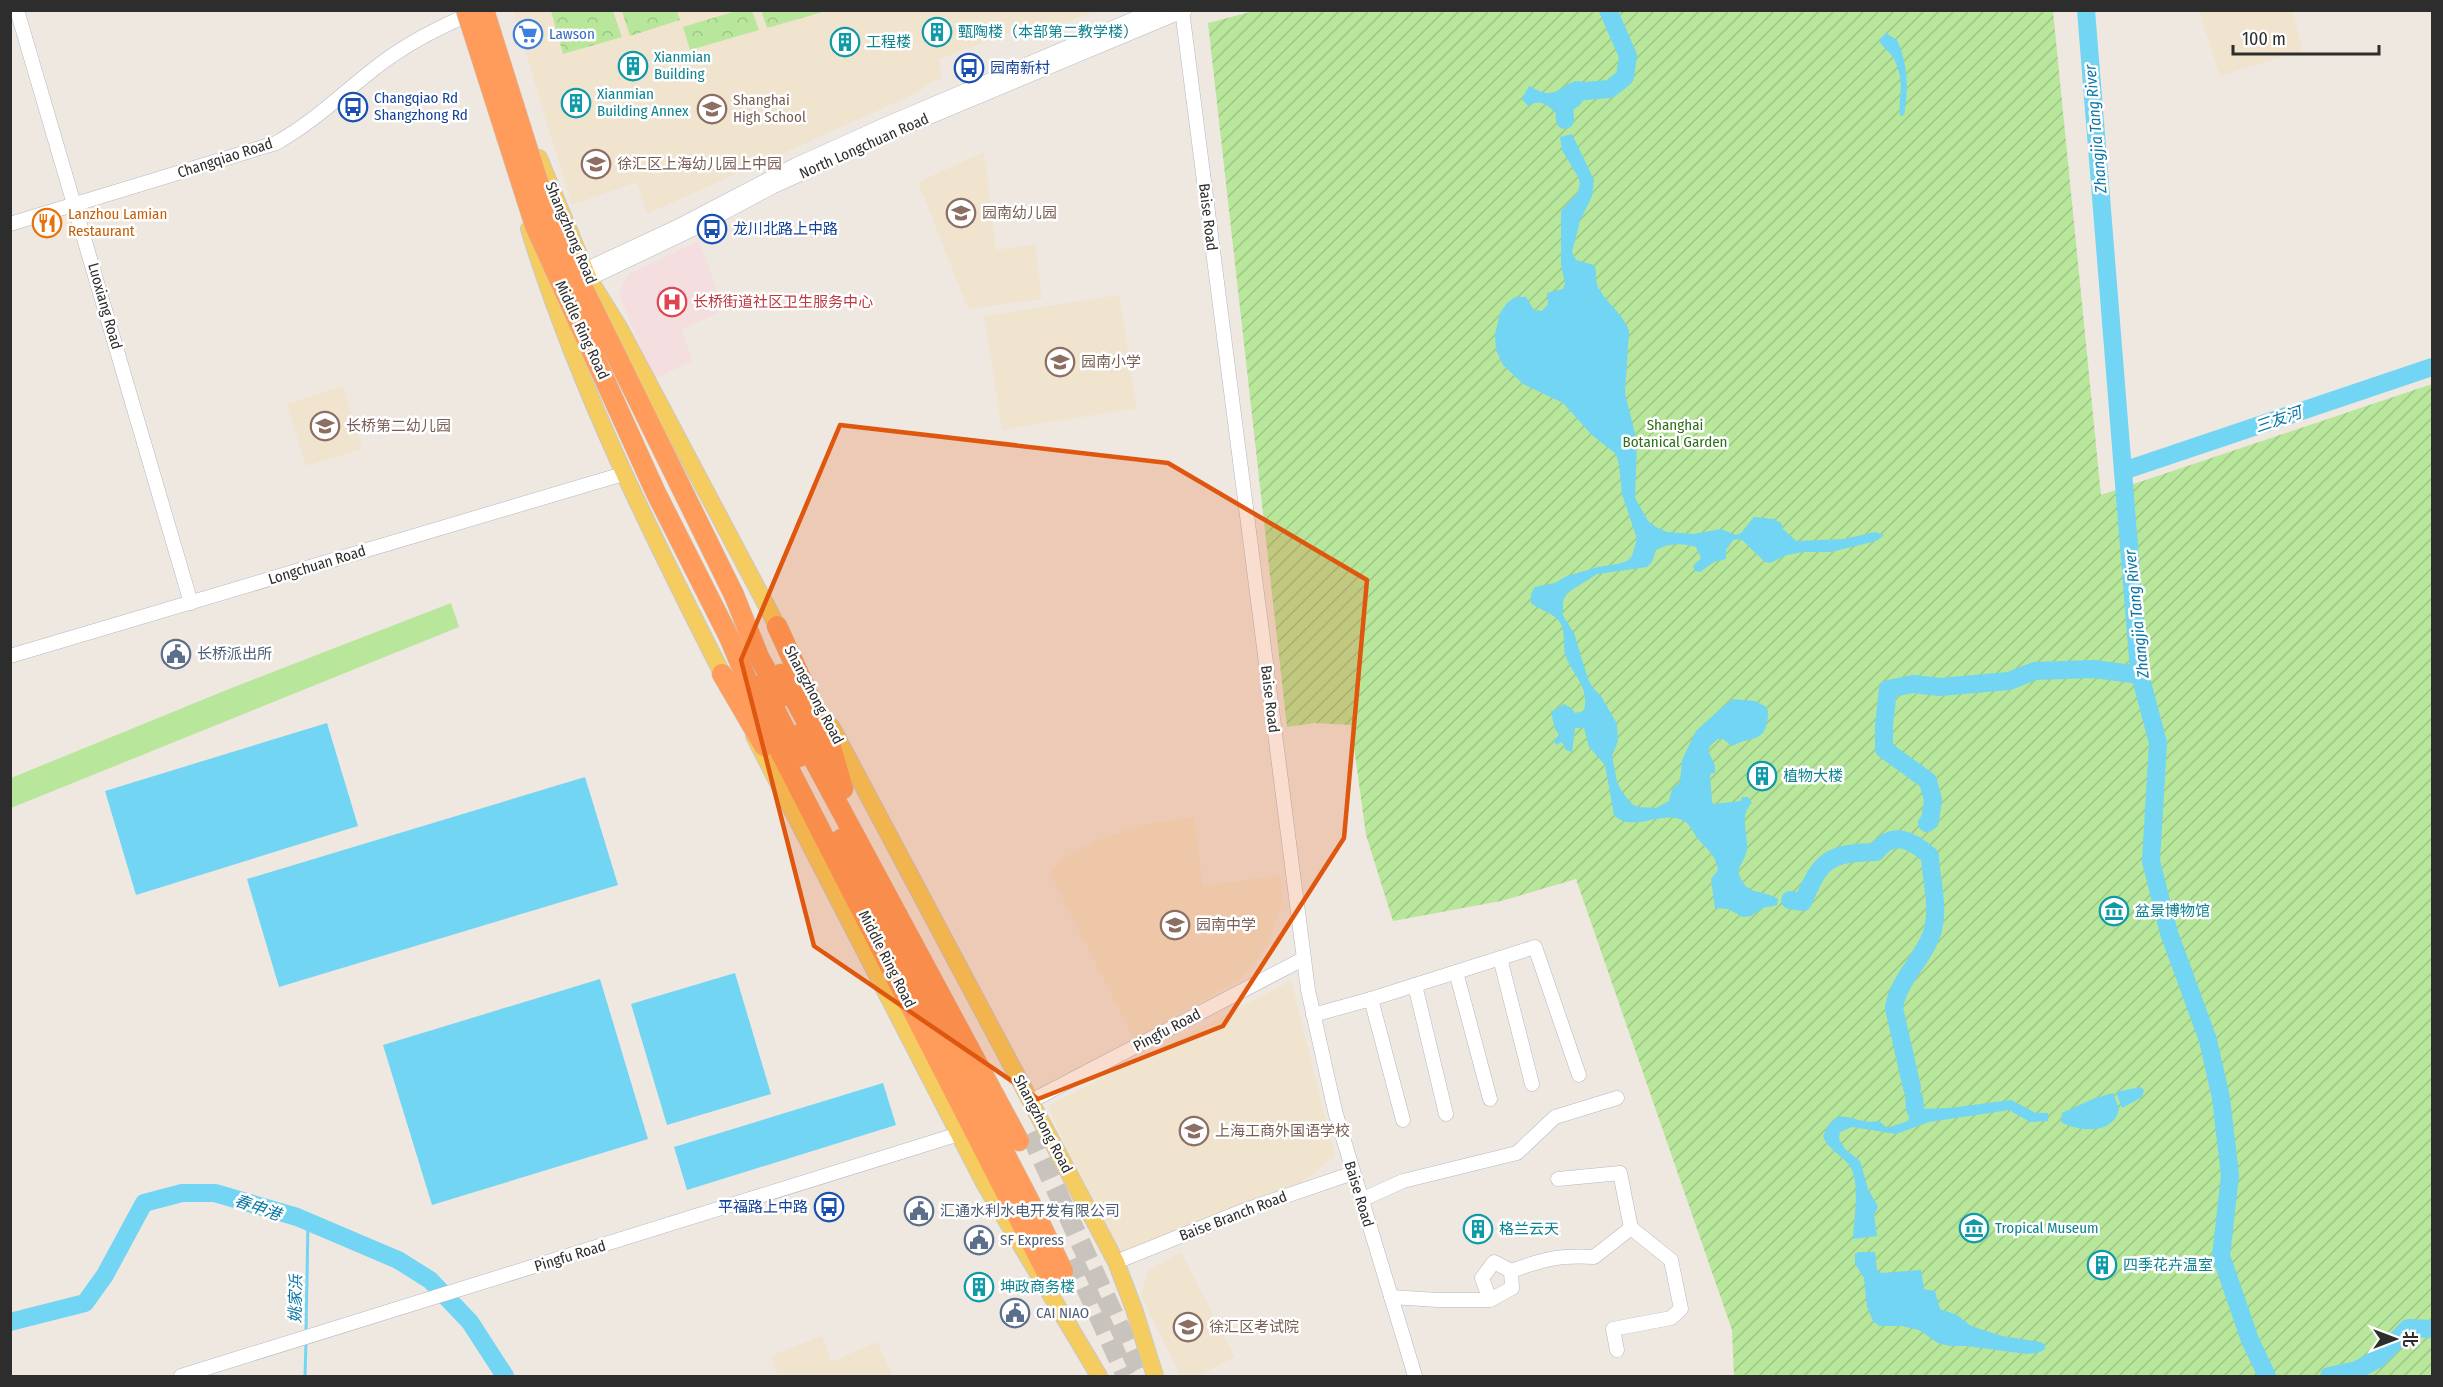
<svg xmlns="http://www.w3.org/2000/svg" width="2443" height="1387" font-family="'Fira Sans Condensed','Noto Sans SC',sans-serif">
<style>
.education{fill:#f0e4cf}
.medical{fill:#f5dee0}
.forest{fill:url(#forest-crowns)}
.park{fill:#b8e69b}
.garden{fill:url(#garden-furrows)}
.water{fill:#71d5f3}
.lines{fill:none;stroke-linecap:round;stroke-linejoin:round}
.stream{stroke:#71d5f3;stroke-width:3}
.river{stroke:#71d5f3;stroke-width:18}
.highway-tunnel{stroke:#c8c3bc;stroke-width:20;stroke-dasharray:20 10;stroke-linecap:butt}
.minor-casing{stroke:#b3b7c1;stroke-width:15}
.major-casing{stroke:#c8c8c8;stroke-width:18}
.highway-casing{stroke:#c8c8c8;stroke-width:21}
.minor{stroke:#fff;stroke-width:14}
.major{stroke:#f5cc5f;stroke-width:16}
.highway{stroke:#ff9c5b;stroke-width:20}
.highway-bridge-casing{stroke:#c8c8c8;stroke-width:21;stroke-linecap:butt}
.highway-bridge{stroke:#ff9c5b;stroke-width:20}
.marked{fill:#df570e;fill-opacity:0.2;stroke:#df570e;stroke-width:4.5;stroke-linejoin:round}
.labels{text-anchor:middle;stroke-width:5;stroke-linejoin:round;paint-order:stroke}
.culture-label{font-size:15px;fill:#0d838f;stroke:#fff;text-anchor:start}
.shop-label{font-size:15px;fill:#366cbe;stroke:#fff;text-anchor:start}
.transit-label{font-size:15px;fill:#164399;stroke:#fff;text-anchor:start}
.education-label{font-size:15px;fill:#785e54;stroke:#fff;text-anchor:start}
.street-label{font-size:15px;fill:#2d2d2d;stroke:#fff}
.food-label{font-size:15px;fill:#c56008;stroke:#fff;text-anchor:start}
.health-label{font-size:15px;fill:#be3a42;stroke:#fff;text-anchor:start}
.park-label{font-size:15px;fill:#2e6f19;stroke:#fff}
.service-label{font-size:15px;fill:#4e5e75;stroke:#fff;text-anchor:start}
.water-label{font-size:16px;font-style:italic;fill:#0a76a5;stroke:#fff}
</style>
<defs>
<pattern id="forest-crowns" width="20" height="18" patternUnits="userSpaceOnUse" patternTransform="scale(1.5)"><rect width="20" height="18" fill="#b8e69b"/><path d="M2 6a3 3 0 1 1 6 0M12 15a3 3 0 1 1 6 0" fill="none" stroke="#9ec686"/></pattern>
<pattern id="garden-furrows" width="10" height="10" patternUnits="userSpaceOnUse" patternTransform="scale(1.5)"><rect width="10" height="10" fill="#b8e69b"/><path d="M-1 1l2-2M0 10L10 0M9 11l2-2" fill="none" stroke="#9ec686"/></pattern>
</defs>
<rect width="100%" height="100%" fill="#efe8e0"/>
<g class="education">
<polygon points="513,11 1097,11 1029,36 1026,27 939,59 942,78 931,82 917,93 647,214 637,182 572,205"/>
<polygon points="2199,11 2293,11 2303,50 2220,76"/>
<polygon points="984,152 996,250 1035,244 1042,299 968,309 918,182"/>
<polygon points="1119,295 1137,408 1002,430 984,316"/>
<polygon points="343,386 362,449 306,466 287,404"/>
<polygon points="1194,817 1203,886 1280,875 1283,902 1266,948 1240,980 1134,1039 1050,873 1063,858 1098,840 1144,824"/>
<polygon points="1291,981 1335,1156 1285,1196 1116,1262 1048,1106"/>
<polygon points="1181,1252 1235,1357 1198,1376 1181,1376 1141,1296 1148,1271"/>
<polygon points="822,1336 831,1362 877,1342 893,1376 778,1376 772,1355"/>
</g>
<polygon class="medical" points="699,241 724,310 682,330 693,361 653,379 619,294 628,274"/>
<g class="forest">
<polygon points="761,10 826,10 826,11 767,28"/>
<polygon points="551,11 613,11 622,37 563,54"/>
<polygon points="622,11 677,11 680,20 630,36"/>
<polygon points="752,11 759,30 690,50 683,27 736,11"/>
</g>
<polygon class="park" points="451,603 459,627 11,808 11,778 229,689"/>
<polygon class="garden" points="1258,10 2053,11 2101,495 2432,384 2432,1376 1734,1376 1732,1330 1576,879 1501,901 1393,921 1366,835 1351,725 1314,723 1287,727 1208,23"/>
<g class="water">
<path d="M1886,33L1897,40C1908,64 1909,89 1904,115L1900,116C1898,92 1906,84 1894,59C1890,52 1882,47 1879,40Z"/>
<path d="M1575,81L1585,82L1588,89C1582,108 1574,112 1555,112C1545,103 1540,99 1528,106L1522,99L1529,86C1553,99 1553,92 1575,81Z"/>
<path d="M1572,134L1594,180L1592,196L1580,221L1572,252L1576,260L1594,265C1598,272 1594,279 1598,287C1606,303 1623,313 1629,331L1625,393L1637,442L1635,498L1648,521L1656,527L1667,532L1694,534L1721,529L1736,535L1741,533L1754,517L1774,519L1781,523L1783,529L1796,541L1844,539L1875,532L1884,535L1876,541L1831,552H1802L1787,555L1770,563L1765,562L1741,539L1733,540L1726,550V559L1714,562L1700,572L1695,571L1693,566L1701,558L1696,547C1683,543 1668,543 1656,550L1652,562L1647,567L1597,574L1567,593L1563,601V616L1574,633L1588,679L1593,688L1601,696L1617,724L1618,741L1612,756L1617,782L1622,792L1632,804L1638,807L1656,808L1669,801L1672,789L1680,782L1682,760L1696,731L1727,703L1733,699L1755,701L1765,706L1768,711C1768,745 1751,735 1732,746L1723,739H1718L1711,745L1708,750L1715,766V773L1710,774L1712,802L1714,804L1741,801L1742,797H1748L1752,803C1739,814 1748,834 1747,849C1746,857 1741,863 1738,871C1745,897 1760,888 1778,899L1777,905L1763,908L1751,916L1743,917L1728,909L1715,908L1711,879L1718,870C1716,854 1707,850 1698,839C1694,834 1691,827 1687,823C1666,806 1633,835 1614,815L1605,765L1589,747L1584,728H1575L1572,752L1566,750L1562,742L1556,745L1554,741V739L1560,736L1555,729L1551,712L1564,704L1571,708L1575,713L1584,711C1590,685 1572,676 1565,654C1563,644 1566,630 1559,621C1553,613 1540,610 1531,603V594L1535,587L1555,583L1567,576L1598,567L1618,564L1627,561L1632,556L1637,539L1622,494L1619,465L1616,454L1592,435L1563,403L1523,384L1503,365L1496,350L1495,335L1500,313L1507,303L1515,297H1526L1534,310L1542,311L1548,304L1547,293L1563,289L1565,283L1561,265V211L1578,192L1580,183L1578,177L1562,150L1560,137Z"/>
<polygon points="327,723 358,826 136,895 105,791"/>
<polygon points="585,777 618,885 279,987 247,879"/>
<polygon points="735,973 771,1094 667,1125 631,1004"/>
<polygon points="600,979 648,1139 432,1205 383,1045"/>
<polygon points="883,1083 896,1125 687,1190 674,1147"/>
<polygon points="2140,1087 2144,1090 2142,1097 2122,1108 2116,1092"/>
<path d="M2113,1093L2119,1108C2115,1135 2079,1132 2061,1122L2062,1113L2095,1098Z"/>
<path d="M2011,1100L2036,1113H2048V1121L2030,1122L2009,1110L1929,1122L1896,1134L1852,1127L1840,1132L1839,1139L1845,1149L1860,1161L1868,1189L1878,1207L1874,1215L1877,1236L1853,1239C1854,1220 1860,1185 1851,1168C1844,1155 1830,1153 1823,1136C1839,1100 1849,1126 1879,1121L1887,1128L1908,1121L1911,1111L1915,1109L1950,1108Z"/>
<polygon points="1859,1252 1875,1252 1877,1270 1881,1273 1921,1270 1924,1289 1935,1291 1940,1309 1957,1315 1971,1326 2002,1336 2041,1342 2045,1345 2045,1349 2038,1353 2027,1354 1966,1346 1950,1346 1938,1343 1919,1330 1902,1326 1879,1326 1873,1321 1867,1307 1864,1278 1855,1264 1855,1254"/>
</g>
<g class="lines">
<g class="stream">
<polyline points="306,1333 308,1222"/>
<polyline points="305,1376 306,1342"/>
</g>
<g class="river">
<polyline points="2086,10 2139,671 2158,743 2151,861 2169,933 2208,1040 2221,1098 2230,1175 2221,1256 2250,1340 2267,1376"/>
<polyline points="1565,120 1564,102 1572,92 1610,89 1625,77 1628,56 1608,10"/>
<polyline points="2123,471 2432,367"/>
<polyline points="1927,823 1930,821 1933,800 1928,781 1884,749 1884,725 1888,689 1913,684 1940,687 2009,681 2035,671 2094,669 2140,675"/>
<path d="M1790,900L1803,902C1821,858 1830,853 1876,852C1893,830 1912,840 1930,856C1931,881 1939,905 1933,930C1925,958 1898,979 1894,1008L1912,1088"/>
<polyline points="1914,1098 1915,1109"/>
<polyline points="10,1322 85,1303 105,1275 144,1203 182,1193 215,1193 297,1217 398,1260 430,1280 470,1322 505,1376"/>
<polyline points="2329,1376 2357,1370 2379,1358 2408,1328 2432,1329"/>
</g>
<g class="highway-tunnel">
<polyline points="1030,1133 1142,1376"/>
<polyline points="1073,1259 1126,1376"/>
</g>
<g class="minor-casing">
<g id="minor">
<polyline points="17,10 191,603"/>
<polyline points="1182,10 1308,990 1335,1111 1415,1376"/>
<path d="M10,224L276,143C314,122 345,91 379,65C408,43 441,26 475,12"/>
<polyline points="576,274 681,225 796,165 887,124 1155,10"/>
<polyline points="580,283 693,229 772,187 891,133 1185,10"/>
<polyline points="10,656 623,474"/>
<polyline points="1500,958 1532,1084"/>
<polyline points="1456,972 1490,1099"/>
<polyline points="1415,985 1446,1114"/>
<polyline points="1313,1015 1371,999"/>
<polyline points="1031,1101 1303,959"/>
<polyline points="1403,1120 1371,999 1535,947 1579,1075"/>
<polyline points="1558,1179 1620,1173 1631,1228"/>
<polyline points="1361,1200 1403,1181 1517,1153 1555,1117 1617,1098"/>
<polyline points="1116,1262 1245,1210 1353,1173"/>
<path d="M1511,1271C1544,1259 1559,1255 1594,1257L1631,1228L1671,1260L1681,1309L1671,1318L1613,1329L1617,1350"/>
<polyline points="1391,1297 1438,1300 1490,1300 1512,1288 1511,1271 1494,1262 1482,1278 1490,1300"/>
<polyline points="181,1376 959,1134"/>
</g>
</g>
<g class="major-casing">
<g id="major">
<polyline points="539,158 589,279 620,329 783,637"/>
<path d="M529,229C578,388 652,536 727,683"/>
<polyline points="831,726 1116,1262 1134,1309 1155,1376"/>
<polyline points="754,736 984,1183 1099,1376"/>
</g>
</g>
<g class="highway-casing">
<g id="highway">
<polyline points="734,595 759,657 781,697"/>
<polyline points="777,626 829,740 843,789"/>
<polyline points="729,637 762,716 1050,1279"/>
<polyline points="722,674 764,746"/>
<polyline points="781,674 820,746"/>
<polyline points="760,685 774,708 799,757"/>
<polyline points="800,734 1019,1141"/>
<polyline points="841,839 1029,1200 1063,1271"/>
</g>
</g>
<use href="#minor" class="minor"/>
<use href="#major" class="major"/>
<use href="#highway" class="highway"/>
<g class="highway-bridge-casing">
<g id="highway-bridge">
<polyline points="466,10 535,226 656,493 729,637"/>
<polyline points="484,10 551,223 734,595"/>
</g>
</g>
<use href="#highway-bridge" class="highway-bridge"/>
</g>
<path class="marked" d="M840,425L1168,463L1367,580L1344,838L1223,1026L1038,1099L814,946L741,660Z"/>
<defs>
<g id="building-ring" transform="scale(1.5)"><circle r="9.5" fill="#fff" stroke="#0f9aa8" stroke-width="1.5"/><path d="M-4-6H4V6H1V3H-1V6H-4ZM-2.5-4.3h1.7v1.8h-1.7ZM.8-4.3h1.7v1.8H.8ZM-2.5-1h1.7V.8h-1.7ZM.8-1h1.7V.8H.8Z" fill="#0f9aa8"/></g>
<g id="supermarket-ring" transform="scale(1.5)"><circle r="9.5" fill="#fff" stroke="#3f7fe0" stroke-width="1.5"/><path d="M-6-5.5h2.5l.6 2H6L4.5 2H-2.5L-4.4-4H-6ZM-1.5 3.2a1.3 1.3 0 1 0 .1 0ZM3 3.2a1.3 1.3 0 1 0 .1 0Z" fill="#3f7fe0"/></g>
<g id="bus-ring" transform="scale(1.5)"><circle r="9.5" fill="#fff" stroke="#1a4fb4" stroke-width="1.5"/><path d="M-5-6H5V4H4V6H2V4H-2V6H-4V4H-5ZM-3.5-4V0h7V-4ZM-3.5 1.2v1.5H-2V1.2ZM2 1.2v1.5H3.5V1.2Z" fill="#1a4fb4"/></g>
<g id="school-ring" transform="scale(1.5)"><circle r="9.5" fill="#fff" stroke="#8d6e63" stroke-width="1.5"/><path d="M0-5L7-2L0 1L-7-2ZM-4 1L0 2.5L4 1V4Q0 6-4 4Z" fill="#8d6e63"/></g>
<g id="restaurant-ring" transform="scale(1.5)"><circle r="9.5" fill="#fff" stroke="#e8710a" stroke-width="1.5"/><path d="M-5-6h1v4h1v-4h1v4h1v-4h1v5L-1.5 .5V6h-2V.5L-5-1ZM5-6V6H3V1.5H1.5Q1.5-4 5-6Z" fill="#e8710a"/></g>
<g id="hospital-ring" transform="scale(1.5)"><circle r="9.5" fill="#fff" stroke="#e0444e" stroke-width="1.5"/><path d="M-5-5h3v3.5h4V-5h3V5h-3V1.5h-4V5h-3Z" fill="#e0444e"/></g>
<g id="civic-ring" transform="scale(1.5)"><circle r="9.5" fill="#fff" stroke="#5c6f8a" stroke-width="1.5"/><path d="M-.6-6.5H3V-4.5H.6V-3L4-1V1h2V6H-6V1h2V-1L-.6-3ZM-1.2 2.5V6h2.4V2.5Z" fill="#5c6f8a"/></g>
<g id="museum-ring" transform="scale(1.5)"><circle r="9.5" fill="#fff" stroke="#0f9aa8" stroke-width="1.5"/><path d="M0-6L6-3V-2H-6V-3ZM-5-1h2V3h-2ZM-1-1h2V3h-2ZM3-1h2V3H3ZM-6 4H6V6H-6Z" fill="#0f9aa8"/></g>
</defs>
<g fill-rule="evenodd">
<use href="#building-ring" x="937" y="32"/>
<use href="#supermarket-ring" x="528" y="34"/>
<use href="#building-ring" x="845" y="42"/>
<use href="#building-ring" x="633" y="66"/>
<use href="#bus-ring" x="969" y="68"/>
<use href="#building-ring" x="576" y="103"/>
<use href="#bus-ring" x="353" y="107"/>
<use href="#school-ring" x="712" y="109"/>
<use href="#school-ring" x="596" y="164"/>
<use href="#school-ring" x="961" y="213"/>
<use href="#restaurant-ring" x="47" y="223"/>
<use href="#bus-ring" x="712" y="229"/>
<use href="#hospital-ring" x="672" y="302"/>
<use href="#school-ring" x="1060" y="362"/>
<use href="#school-ring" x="325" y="426"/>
<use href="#civic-ring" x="176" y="654"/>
<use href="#building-ring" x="1762" y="776"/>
<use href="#museum-ring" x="2114" y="911"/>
<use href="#school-ring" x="1175" y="925"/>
<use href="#school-ring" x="1194" y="1131"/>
<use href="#bus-ring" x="829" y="1207"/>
<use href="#civic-ring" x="919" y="1211"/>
<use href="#museum-ring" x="1974" y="1228"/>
<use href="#building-ring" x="1478" y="1229"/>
<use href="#civic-ring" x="979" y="1240"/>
<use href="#building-ring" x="2102" y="1265"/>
<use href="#building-ring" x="979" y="1287"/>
<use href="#civic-ring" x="1015" y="1313"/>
<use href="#school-ring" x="1188" y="1327"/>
</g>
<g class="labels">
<g class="culture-label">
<text x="958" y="37">甄陶楼（本部第二教学楼）</text>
<text x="866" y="47">工程楼</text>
<text x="654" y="62">Xianmian<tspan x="654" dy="17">Building</tspan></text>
<text x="597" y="99">Xianmian<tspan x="597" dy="17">Building Annex</tspan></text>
<text x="1783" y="781">植物大楼</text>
<text x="2135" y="916">盆景博物馆</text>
<text x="1995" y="1233">Tropical Museum</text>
<text x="1499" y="1234">格兰云天</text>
<text x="2123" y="1270">四季花卉温室</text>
<text x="1000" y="1292">坤政商务楼</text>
</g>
<g class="shop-label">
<text x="549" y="39">Lawson</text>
</g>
<g class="transit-label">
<text x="990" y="73">园南新村</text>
<text x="374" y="103">Changqiao Rd<tspan x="374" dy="17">Shangzhong Rd</tspan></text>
<text x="733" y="234">龙川北路上中路</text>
<text x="808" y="1212" text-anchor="end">平福路上中路</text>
</g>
<g class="education-label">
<text x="733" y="105">Shanghai<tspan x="733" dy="17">High School</tspan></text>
<text x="617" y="169">徐汇区上海幼儿园上中园</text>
<text x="982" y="218">园南幼儿园</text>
<text x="1081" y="367">园南小学</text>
<text x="346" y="431">长桥第二幼儿园</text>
<text x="1196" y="930">园南中学</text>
<text x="1215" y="1136">上海工商外国语学校</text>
<text x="1209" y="1332">徐汇区考试院</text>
</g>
<g class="street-label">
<text transform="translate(864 146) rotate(-24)" y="5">North Longchuan Road</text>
<text transform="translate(225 158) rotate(-18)" y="5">Changqiao Road</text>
<text transform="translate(1208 217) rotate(83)" y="5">Baise Road</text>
<text transform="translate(571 233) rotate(67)" y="5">Shangzhong Road</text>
<text transform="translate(105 306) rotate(74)" y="5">Luoxiang Road</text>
<text transform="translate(582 330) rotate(65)" y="5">Middle Ring Road</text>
<text transform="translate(317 565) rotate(-17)" y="5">Longchuan Road</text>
<text transform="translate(814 695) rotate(62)" y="5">Shangzhong Road</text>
<text transform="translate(1270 699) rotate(83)" y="5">Baise Road</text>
<text transform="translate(887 959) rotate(63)" y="5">Middle Ring Road</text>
<text transform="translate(1167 1030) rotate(-28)" y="5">Pingfu Road</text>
<text transform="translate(1043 1124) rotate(62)" y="5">Shangzhong Road</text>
<text transform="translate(1359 1194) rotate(73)" y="5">Baise Road</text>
<text transform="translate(1233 1216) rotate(-21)" y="5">Baise Branch Road</text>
<text transform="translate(570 1256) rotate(-17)" y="5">Pingfu Road</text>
</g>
<g class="food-label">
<text x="68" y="219">Lanzhou Lamian<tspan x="68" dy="17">Restaurant</tspan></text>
</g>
<g class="health-label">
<text x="693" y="307">长桥街道社区卫生服务中心</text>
</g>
<g class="park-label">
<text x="1675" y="430">Shanghai<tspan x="1675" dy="17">Botanical Garden</tspan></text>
</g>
<g class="service-label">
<text x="197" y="659">长桥派出所</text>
<text x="940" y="1216">汇通水利水电开发有限公司</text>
<text x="1000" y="1245">SF Express</text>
<text x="1036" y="1318">CAI NIAO</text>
</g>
<g class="water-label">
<text transform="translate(2095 129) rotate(-95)" y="6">Zhangjia Tang River</text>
<text transform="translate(2278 419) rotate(-19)" y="6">三友河</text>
<text transform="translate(2136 614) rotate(-96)" y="6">Zhangjia Tang River</text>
<text transform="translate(258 1207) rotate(19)" y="6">春申港</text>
<text transform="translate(295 1299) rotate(-89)" y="6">姚家浜</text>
</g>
</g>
<rect width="2443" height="1387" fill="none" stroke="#2d2d2d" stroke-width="24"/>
<g transform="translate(2395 1339) rotate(90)" stroke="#ffffff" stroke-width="4.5" paint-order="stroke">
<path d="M0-4.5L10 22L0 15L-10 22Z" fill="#2d2d2d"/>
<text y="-9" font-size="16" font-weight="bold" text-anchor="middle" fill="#2d2d2d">北</text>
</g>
<path d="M2233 45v9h146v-9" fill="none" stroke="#2d2d2d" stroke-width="3"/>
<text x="2242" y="45" font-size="18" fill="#2d2d2d" stroke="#ffffff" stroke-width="4.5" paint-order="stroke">100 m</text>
</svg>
